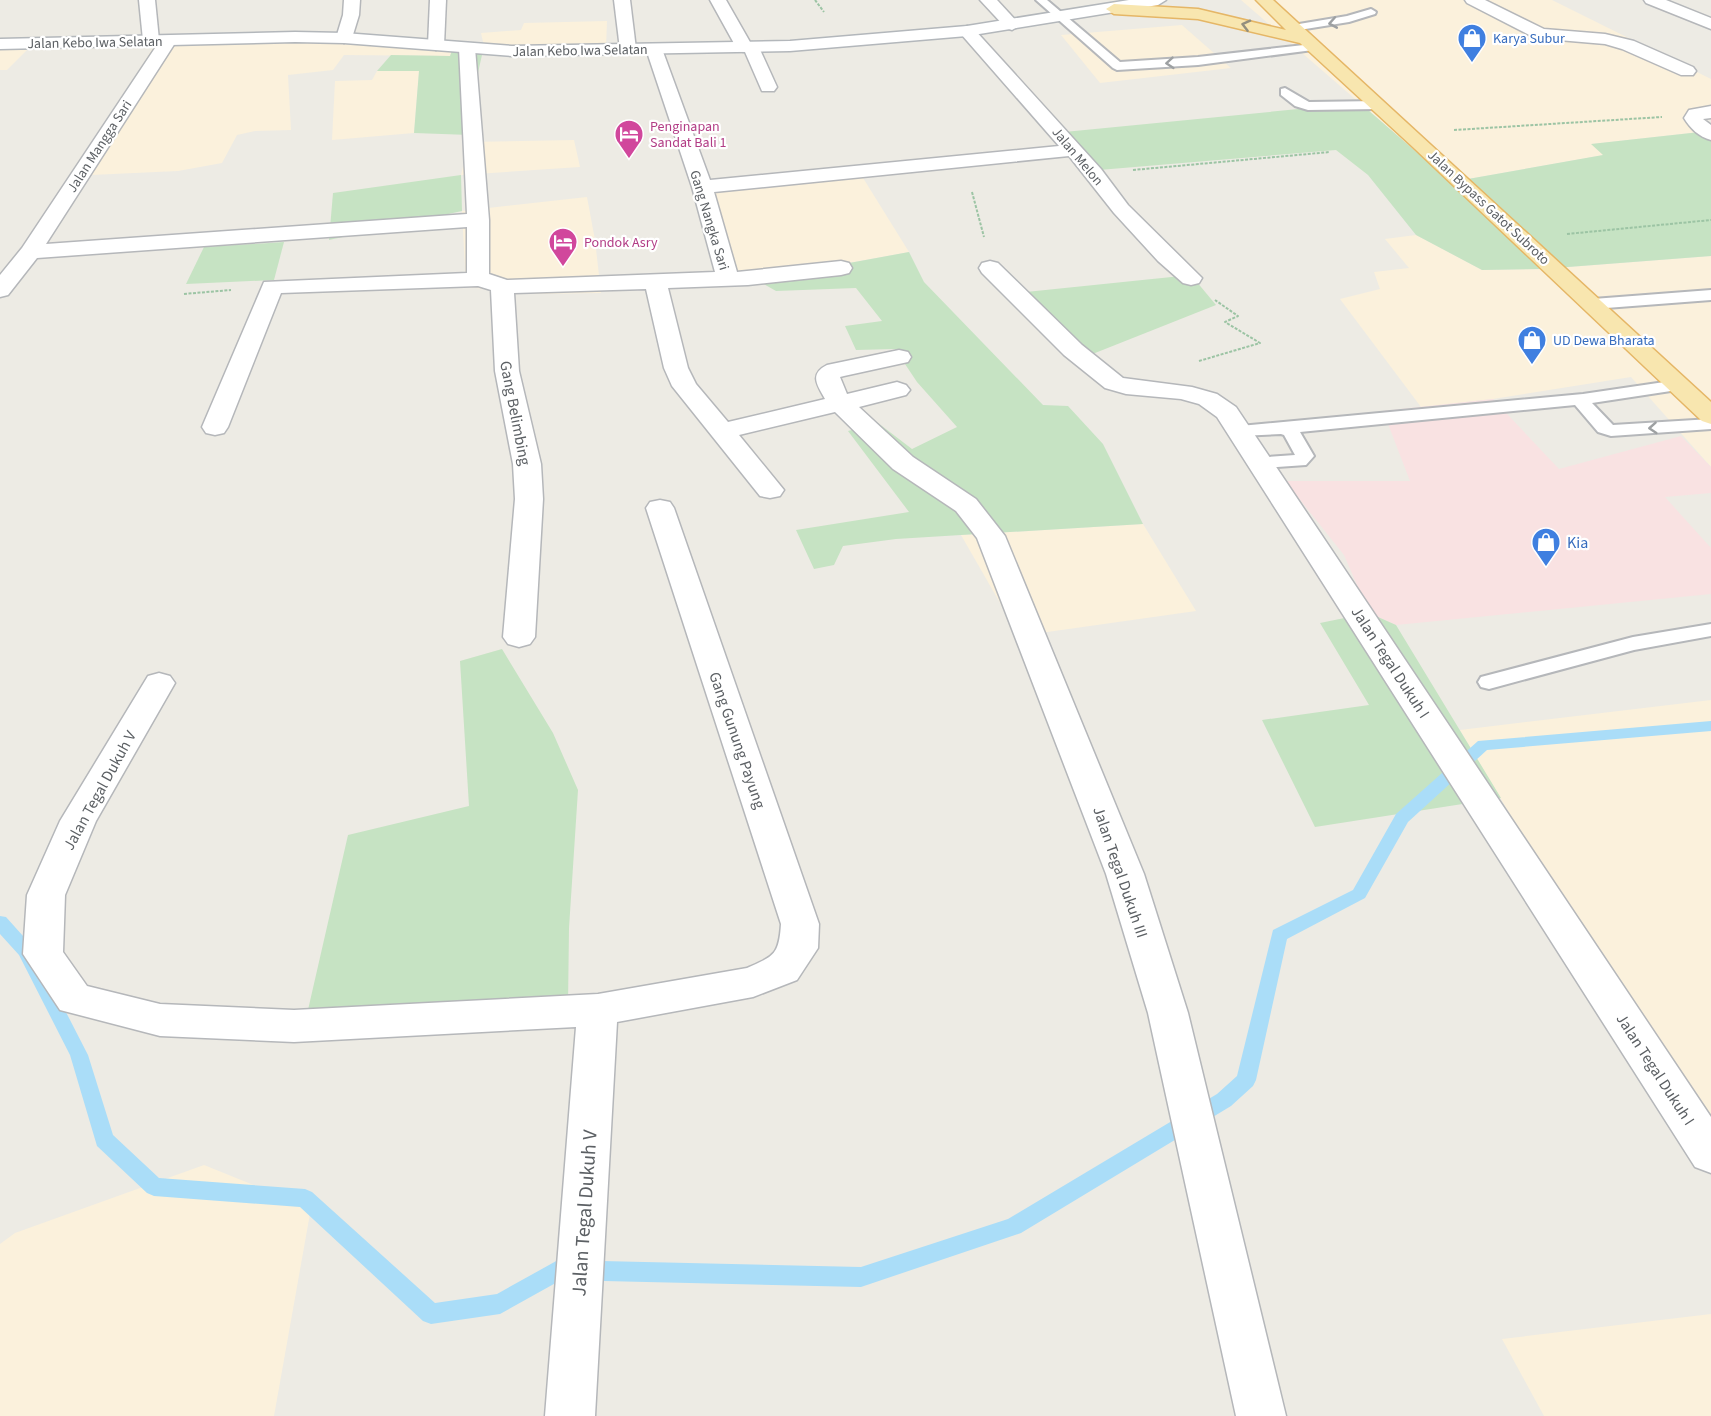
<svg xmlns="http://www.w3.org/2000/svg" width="1711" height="1416" font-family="'Source Sans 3',sans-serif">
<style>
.commercial{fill:#fbf1dc}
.medical{fill:#f9e2e2}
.green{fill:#c6e3c3}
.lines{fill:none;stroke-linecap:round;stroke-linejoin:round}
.stream{fill:#aaddf8;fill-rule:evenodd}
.lane-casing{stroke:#b5b7ba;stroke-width:4}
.street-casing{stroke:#b5b7ba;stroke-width:3}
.secondary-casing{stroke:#b3b7bb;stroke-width:3}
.primary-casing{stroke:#e5b666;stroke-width:3}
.path{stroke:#9cc4a4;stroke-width:2;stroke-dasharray:3 1.5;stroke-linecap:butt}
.lane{fill:#fff;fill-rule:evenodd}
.street{fill:#fff;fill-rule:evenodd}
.secondary{fill:#fff;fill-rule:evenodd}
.primary{fill:#f8e6af;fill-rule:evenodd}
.oneway{stroke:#9da0a2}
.oneway2{stroke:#938f7e}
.labels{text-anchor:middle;stroke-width:4.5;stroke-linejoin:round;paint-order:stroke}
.far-shop-label{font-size:14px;fill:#366cbe;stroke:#fff;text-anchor:start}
.far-street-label{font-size:14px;fill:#5c6064;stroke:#fff}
.far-hotel-label{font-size:14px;fill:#b23c85;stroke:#fff;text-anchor:start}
.street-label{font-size:16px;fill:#5c6064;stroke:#fff}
.shop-label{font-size:16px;fill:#366cbe;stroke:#fff;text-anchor:start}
.near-street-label{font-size:20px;fill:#5c6064;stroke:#fff}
</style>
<rect width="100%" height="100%" fill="#edebe4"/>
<g class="commercial">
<polygon points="1241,0 1552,0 1711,79 1711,115 1683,120 1700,132 1592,144 1604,155 1451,182"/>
<polygon points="607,21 606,48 484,46 481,33 521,30 524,23"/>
<polygon points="1182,25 1231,68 1100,83 1061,35"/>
<polygon points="231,38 454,45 450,56 344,55 333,70 288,75 291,130 255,131 237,135 222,163 178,171 91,175 97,152 136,75 157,41"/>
<polygon points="33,44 7,70 0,70 0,45"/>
<polygon points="377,71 419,71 414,133 332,140 335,81 372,80"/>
<polygon points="574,140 580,167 461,175 469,142"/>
<polygon points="855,165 909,252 723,286 695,183"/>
<polygon points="587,197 595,240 601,293 533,294 466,287 462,211"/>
<polygon points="1416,235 1482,270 1542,269 1711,256 1711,467 1631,377 1493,399 1421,407 1340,299 1380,289 1374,272 1409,268 1385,239"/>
<polygon points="1143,524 1196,611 1019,636 961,535"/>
<polygon points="1711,700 1711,1153 1460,730"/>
<polygon points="204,1165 311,1208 274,1416 0,1416 0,1244 15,1233"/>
<polygon points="1711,1314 1711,1416 1544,1416 1502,1339"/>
</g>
<polygon class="medical" points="1493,399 1559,469 1681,436 1711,467 1711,493 1665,497 1711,548 1711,594 1396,625 1369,613 1344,555 1285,481 1410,481 1383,411"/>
<g class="green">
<polygon points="454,45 484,46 475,86 470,135 414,133 419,71 377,71 391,55 450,56"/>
<polygon points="1360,103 1451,182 1603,155 1591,144 1700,132 1711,139 1711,256 1542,269 1482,270 1416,235 1368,175 1336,150 1099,170 1054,133"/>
<polygon points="461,175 462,211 329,240 333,193"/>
<polygon points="284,242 274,280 186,284 204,247"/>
<polygon points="909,252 924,282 1043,405 1068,406 1103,444 1143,524 896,539 843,546 834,565 814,569 796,530 909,512 848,431 878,423 912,449 957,427 917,382 895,349 856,350 845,326 882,321 856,288 776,291 757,280"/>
<polygon points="1191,275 1216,305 1090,355 1026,292"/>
<polygon points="1369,613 1396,625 1501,798 1315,827 1262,720 1369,705 1320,623"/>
<polygon points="502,649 553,733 578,790 569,928 568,1005 305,1023 348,835 469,806 460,661"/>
</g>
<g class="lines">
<polygon class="stream" points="1711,721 1711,731 1487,750 1408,822 1365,898 1287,939 1256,1080 1253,1086 1231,1106 1021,1233 861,1287 561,1280 500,1314 431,1324 423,1321 300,1207 154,1196 147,1193 97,1146 70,1055 19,955 0,934 0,916 6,917 32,946 88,1055 113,1135 159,1178 305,1189 312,1192 435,1303 497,1294 558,1260 861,1267 1008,1219 1217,1094 1237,1076 1273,930 1353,890 1396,814 1478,741"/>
<g class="lane-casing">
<g id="lane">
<polygon points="1036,0 1047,0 1120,62 1198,57 1313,44 1319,47 1313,50 1198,65 1117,70 1113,68"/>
<polygon points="1371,9 1376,12 1375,14 1349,22 1293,31 1287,28 1293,25 1347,16"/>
<polygon points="1285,88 1309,102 1379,101 1385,105 1379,109 1308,110 1295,106 1281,95 1281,89"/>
<polygon points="1711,290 1711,300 1593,309 1585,304 1593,299"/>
<polygon points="1678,380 1684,381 1687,385 1684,389 1592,403 1613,425 1711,419 1711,429 1611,436 1598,432 1575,405 1300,432 1314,456 1306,465 1261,468 1254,466 1252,462 1254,458 1295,455 1284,435 1281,434 1240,436 1234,435 1231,431 1234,427 1240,426 1583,394"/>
<polygon points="1711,624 1711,636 1634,650 1489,689 1481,687 1478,682 1481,677 1633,637"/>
</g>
</g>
<g class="street-casing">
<g id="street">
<polygon points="139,0 155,0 159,40 157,44 145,44 143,40"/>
<polygon points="344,0 360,0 359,15 352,38 344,43 336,38 343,15"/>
<polygon points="430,0 446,0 444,45 436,50 428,45"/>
<polygon points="614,0 630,0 636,49 634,53 628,54 620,49"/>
<polygon points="710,0 726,0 750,42 757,43 777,87 774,91 762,91 745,52 738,51 736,47"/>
<polygon points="980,0 997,0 1020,25 1012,30 1006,28"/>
<polygon points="1465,0 1485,0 1544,29 1605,34 1634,41 1693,67 1696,71 1693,75 1681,75 1622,49 1605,44 1535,38 1467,3"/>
<polygon points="1644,0 1666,0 1711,18 1711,29 1646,3"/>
<path d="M967,26L973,28L1101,169L1128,205L1202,278L1199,283L1191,285L1183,283L1158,261L1114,213L1069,156L714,192L737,272L841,261L849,263L852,268L849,273L841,275L748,285L668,288L688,368L696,384L728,422L825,399C817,385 809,374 827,365L899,350L908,352L911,357L908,362L844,376L840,377L847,394L897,382L906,385L910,390L906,395L859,407L913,457L976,499L1005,536L1144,874L1188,1013L1286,1416H1236L1148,1013L1106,874L977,538L956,511L893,469L835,412L739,435L784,490L780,496L770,498L760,496L672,386L664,368L646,289L514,293L519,371L541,464L543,499L535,637L530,644L519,647L508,644L503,637L515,499L513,464L495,371L491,290L478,286L281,293L228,427L224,433L215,435L206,433L202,427L264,282L467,273V227L37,258L8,295L0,297V275L22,248L163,36H175L177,40L46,244L467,214L459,48L467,43L475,48L489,220V274L507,280L715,272L692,187L646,49L654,44L662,49L710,180L1059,146L961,34L959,31L961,28Z"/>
<path d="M1711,106V118L1703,119L1711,125V140C1699,137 1690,128 1684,118L1689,110Z"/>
<polygon points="990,261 998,263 1082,345 1123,378 1192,387 1217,394 1236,407 1711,1117 1711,1173 1695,1167 1217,417 1199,404 1181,399 1126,394 1105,388 1064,355 982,273 979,268 982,263"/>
<path d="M660,500L670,502L674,508L819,924L818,948L797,980L753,997L617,1022L595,1416H545L576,1027L294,1042L160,1036L60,1010L23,954L27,895L60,821L148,676L159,673L170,676L175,683L96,821L65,895L63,952L87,986L160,1004L294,1010L598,994L747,968C774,956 779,955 781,924L646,508L650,502Z"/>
</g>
</g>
<g class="secondary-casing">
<polygon id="secondary" points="1129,0 1166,0 1158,5 967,36 790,51 512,56 344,43 295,42 0,49 0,39 295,32 344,33 512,46 790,41 967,26"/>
</g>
<g class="primary-casing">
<polygon id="primary" points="1256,0 1273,0 1711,402 1711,424 1702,421 1415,149 1300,43 1198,19 1114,14 1106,9 1114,4 1198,9 1286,30"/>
</g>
<g class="path">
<polyline points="815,0 824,12"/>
<polyline points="1454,130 1662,117"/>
<polyline points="1133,170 1330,152"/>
<polyline points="972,192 984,237"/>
<polyline points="1567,234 1711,220"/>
<polyline points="184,294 231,290"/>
<polyline points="1199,361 1260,343 1225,322 1238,316 1215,300"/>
</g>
<use href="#lane" class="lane"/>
<use href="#street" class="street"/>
<use href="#secondary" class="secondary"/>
<use href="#primary" class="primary"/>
</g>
<defs><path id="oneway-chevron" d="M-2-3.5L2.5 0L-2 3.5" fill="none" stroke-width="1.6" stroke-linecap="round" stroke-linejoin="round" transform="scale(1.5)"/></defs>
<g class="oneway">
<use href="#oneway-chevron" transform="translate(1333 23) rotate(170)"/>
<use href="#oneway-chevron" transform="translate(1170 63) rotate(175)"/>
<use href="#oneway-chevron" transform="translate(1653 428) rotate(176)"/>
</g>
<use class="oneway2" href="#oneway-chevron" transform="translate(1246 25) rotate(-166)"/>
<defs>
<g id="shop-pin" transform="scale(1.5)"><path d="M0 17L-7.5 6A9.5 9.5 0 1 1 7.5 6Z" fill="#3f7fe0" stroke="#fff"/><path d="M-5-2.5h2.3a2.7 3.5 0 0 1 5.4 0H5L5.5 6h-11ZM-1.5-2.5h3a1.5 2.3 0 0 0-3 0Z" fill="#fff"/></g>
<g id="hotel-pin" transform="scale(1.5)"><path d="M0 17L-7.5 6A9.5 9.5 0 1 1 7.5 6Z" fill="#d1479c" stroke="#fff"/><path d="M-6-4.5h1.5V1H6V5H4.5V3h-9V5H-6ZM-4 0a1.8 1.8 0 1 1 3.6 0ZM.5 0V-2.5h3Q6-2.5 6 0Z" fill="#fff"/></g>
</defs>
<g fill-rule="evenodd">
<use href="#shop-pin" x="1472" y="38"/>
<use href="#hotel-pin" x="629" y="134"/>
<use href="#hotel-pin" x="563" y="242"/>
<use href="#shop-pin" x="1532" y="340"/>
<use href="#shop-pin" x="1546" y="542"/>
</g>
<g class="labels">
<g class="far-shop-label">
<text x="1493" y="43">Karya Subur</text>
<text x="1553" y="345">UD Dewa Bharata</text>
</g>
<g class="far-street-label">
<text transform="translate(95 42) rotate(-1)" y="5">Jalan Kebo Iwa Selatan</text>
<text transform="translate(580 50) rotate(-1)" y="5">Jalan Kebo Iwa Selatan</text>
<text transform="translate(99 146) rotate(-57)" y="5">Jalan Mangga Sari</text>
<text transform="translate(1078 156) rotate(50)" y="5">Jalan Melon</text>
<text transform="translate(1489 207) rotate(43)" y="5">Jalan Bypass Gatot Subroto</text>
<text transform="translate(710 220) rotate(73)" y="5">Gang Nangka Sari</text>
</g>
<g class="far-hotel-label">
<text x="650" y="131">Penginapan<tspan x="650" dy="16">Sandat Bali 1</tspan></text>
<text x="584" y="247">Pondok Asry</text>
</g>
<g class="street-label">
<text transform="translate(516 413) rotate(79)" y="6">Gang Belimbing</text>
<text transform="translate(1391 662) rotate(57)" y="6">Jalan Tegal Dukuh I</text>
<text transform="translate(738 740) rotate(71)" y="6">Gang Gunung Payung</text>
<text transform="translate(99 790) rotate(-61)" y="6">Jalan Tegal Dukuh V</text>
<text transform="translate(1121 872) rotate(71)" y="6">Jalan Tegal Dukuh III</text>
<text transform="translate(1656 1069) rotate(57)" y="6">Jalan Tegal Dukuh I</text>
</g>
<g class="shop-label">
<text x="1567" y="548">Kia</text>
</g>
<g class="near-street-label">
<text transform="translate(584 1213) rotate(-86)" y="7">Jalan Tegal Dukuh V</text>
</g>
</g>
</svg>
